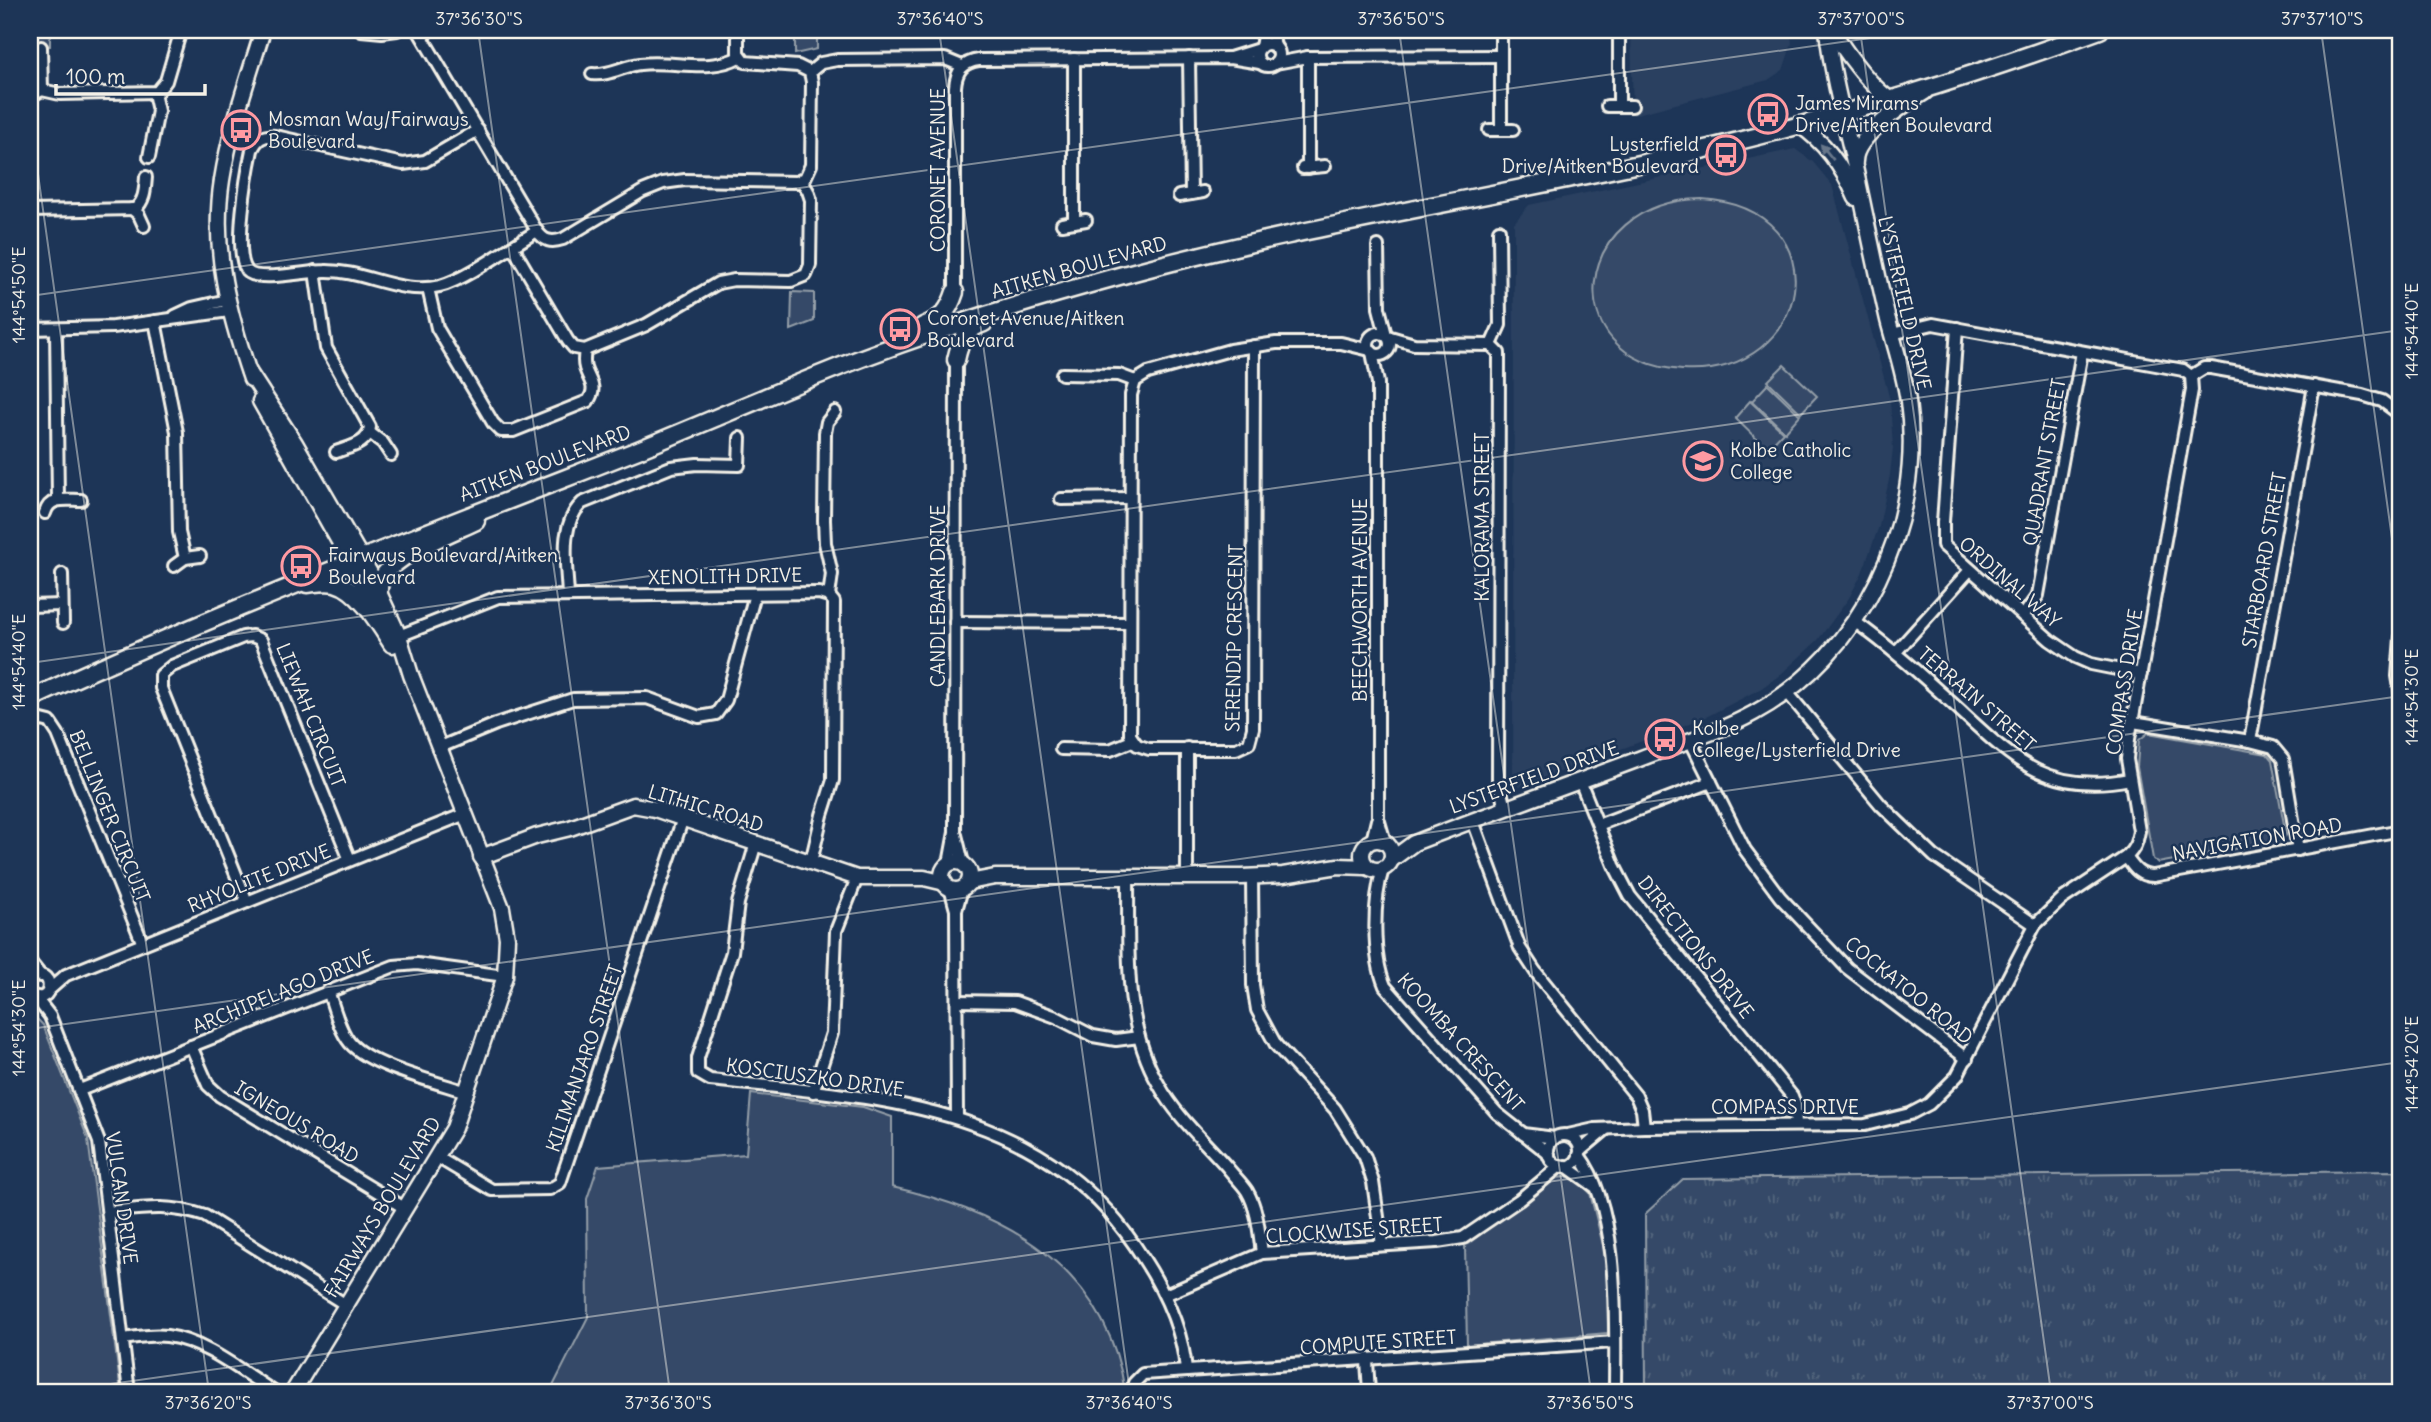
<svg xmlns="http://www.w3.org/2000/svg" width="2431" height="1422" font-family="Delius,sans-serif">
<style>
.built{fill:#2a4060}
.grass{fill:url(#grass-tufts);stroke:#949ea8;stroke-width:2}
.park{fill:#354a67;stroke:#949ea8;stroke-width:2}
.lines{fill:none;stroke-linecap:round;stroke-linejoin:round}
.minor-casing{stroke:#f4f1e8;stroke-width:16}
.tertiary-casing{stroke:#f4f1e8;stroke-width:19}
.secondary-casing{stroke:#f4f1e8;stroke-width:21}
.minor{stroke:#1d3557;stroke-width:10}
.tertiary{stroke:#1d3557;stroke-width:14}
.secondary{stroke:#1d3557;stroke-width:16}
.oneway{fill:#68778a}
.ticks{fill:none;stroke:#f4f1e8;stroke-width:2;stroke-opacity:0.45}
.labels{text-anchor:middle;stroke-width:5;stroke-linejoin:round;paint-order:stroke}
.poi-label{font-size:19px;fill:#f4f1e8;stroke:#1d3557;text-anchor:start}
.street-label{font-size:19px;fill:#f4f1e8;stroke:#1d3557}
.neatline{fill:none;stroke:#f4f1e8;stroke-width:2.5}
.ticks-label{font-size:18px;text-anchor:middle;fill:#f4f1e8}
</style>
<defs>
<pattern id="grass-tufts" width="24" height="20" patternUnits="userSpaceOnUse" patternTransform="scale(1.75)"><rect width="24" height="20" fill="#354a67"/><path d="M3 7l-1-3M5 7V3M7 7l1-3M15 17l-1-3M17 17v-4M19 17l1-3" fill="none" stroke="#53657d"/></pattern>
</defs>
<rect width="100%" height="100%" fill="#1d3557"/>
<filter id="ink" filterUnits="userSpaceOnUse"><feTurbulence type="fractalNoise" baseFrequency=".0143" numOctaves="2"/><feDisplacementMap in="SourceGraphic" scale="14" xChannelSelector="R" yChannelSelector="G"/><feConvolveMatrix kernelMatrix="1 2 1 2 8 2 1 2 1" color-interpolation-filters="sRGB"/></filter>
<g filter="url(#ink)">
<g class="built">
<polygon points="1631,30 1790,30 1792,43 1783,70 1768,80 1633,115"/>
<polygon points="1795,149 1813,162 1832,185 1890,400 1893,448 1890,475 1879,526 1862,573 1849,598 1818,640 1780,675 1760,689 1706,717 1520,787 1513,782 1514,223 1529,205"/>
</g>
<polygon class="grass" points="2401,1171 2401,1392 1646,1392 1645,1214 1683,1179"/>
<g class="park">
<polygon points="30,30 50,30 50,46 37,46 37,83 30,91"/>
<polygon points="795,30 817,30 817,49 795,54"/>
<path d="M1702,199C1842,208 1814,378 1682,370C1554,361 1571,200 1702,199Z"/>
<polygon points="792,292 814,293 814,321 791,330"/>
<polygon points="1784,365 1817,396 1801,413 1768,381"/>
<polygon points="1768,384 1800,415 1785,432 1752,401"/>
<polygon points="1750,401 1783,432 1767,449 1735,418"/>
<polygon points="2148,733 2267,754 2272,760 2286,835 2283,840 2158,863 2153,859 2137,767 2139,740"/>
<polygon points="30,1007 35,1008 37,1019 43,1025 88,1139 121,1392 30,1392"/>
<path d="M751,1094L863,1107L892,1117V1187C1005,1212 1107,1267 1125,1392H550L588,1317L587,1199L598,1166L746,1154Z"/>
<polygon points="1575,1176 1590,1193 1607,1261 1608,1333 1467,1345 1465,1246 1556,1178"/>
</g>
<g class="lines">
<g class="minor-casing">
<g id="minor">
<polyline points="361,30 382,32 397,30"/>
<path d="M418,30L537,231C544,241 551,243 563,239L643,191L663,183L685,180L797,182L805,178L811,165L812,82L810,72L798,66L745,62L738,53V30"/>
<polyline points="1272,30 1275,47"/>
<circle cx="1268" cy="55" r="11"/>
<polyline points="41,47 42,90"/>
<polyline points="1261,47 1264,30"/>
<polyline points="1189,58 1191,194"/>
<polyline points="1230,58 1259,49"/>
<polyline points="1276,63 1308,57 1501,56"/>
<polyline points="810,72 821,63 837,60 945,59 962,66"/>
<path d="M592,74C609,76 623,66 640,64C673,60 710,73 739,57"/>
<polyline points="30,96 42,90 60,94 157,92 166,81 181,30"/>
<polyline points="1607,106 1632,106"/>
<polyline points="1619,106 1619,30"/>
<path d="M478,130L425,161L403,164L275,136C262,135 257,139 252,150C247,173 233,253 247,271C257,283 308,271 325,271C364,270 400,296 440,286C465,280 513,245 537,231"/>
<polyline points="1489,130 1513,130"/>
<polyline points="1501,130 1501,30"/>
<polyline points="149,157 158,111 154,93"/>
<polyline points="1303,168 1325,166"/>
<polyline points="1308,168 1308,57"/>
<polyline points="1179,196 1203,192"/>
<polyline points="132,209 139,215 144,226"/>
<path d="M30,211L135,209C145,201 145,189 146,177"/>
<polyline points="1074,222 1074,59"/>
<polyline points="1062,224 1086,220"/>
<polyline points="512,246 568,341 574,348 585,350 646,325 718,283 734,280 791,281 806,275 810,265 811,200 808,191 802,181"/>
<polyline points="1378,246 1379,308 1386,335"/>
<path d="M315,271L326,348L370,427C369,444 349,447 336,452"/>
<path d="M428,288L437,328L493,423L501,431H513L588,401C598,387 589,381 585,368C583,362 584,356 585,350"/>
<path d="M955,292V87C956,71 963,62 979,60L1230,58L1260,63"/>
<polyline points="175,316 192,308 227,300"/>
<polyline points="155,321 177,432 179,532 185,558"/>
<polyline points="1957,328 1943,522 1943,545 2050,640 2075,657 2091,664 2141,674"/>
<polyline points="30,329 113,327 229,311"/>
<polyline points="56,329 58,500"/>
<circle cx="1379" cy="344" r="11"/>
<polyline points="1387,336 1414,344 1491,345 1499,353 1498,779 1505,809"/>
<polyline points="1491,345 1500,325 1499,230"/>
<polyline points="1372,352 1378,383 1378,818 1385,842"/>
<polyline points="1062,374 1119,375 1135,381"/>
<polyline points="2191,376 2204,368 2211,368 2362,395 2382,401 2401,415"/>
<polyline points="1135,381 1131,395 1130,735 1137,745 1149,749 1236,749 1249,743 1253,728 1254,346"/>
<polyline points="1135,381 1148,373 1230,350 1276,343 1341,343 1370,350"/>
<polyline points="370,433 383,443 391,455"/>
<polyline points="1061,499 1130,498"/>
<path d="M45,513C50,496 66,500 81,500"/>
<polyline points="174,566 185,558 200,556"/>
<polyline points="62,574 63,623"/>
<path d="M568,596C567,565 558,526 582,503L671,467L697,464L739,465L740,438"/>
<polyline points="829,596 832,574 825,543 824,520 825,433 827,422 835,412"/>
<polyline points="30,606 62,605"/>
<polyline points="2023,616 2038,595 2082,352"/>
<path d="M1854,621C1889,646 1920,674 1952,703C2010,756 2044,796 2130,779"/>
<polyline points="955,622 1130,623"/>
<polyline points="399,636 498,597 819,593 829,596 834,602 833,780 822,815 811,862"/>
<polyline points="2401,637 2398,676 2401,695"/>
<polyline points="1896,652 1970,570"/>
<polyline points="1786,691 1881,805 1934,856 2035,925"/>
<polyline points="2133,722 2250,741 2273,747 2283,759 2298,850"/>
<polyline points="30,724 42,720 50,722 58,734 143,944"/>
<polyline points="1690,740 1745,850 1780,897 1847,968 1967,1059"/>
<polyline points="2250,741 2314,386"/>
<polyline points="438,748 496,724 573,699 647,698 699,717 716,714 726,700 755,594"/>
<polyline points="1187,748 1187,877"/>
<polyline points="1061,749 1110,750 1132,741"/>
<polyline points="1580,781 1614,865 1630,896 1792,1096 1795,1104 1796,1125"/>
<polyline points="1473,821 1520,948 1535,971 1636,1096 1642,1110 1644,1127"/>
<polyline points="1598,825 1711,782"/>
<polyline points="956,835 963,863"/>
<polyline points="1372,841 1377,820"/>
<path d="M756,843L738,903L732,952L698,1058V1073L710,1080C874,1098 1046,1102 1143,1258C1165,1292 1183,1330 1186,1371"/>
<path d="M2126,857C2134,868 2139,876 2153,876L2401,830"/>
<polyline points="949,864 955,832 956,360"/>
<path d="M1383,869C1373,901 1372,955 1385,986L1497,1113L1549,1154"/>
<polyline points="1252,876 1253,985 1257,1010 1276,1045 1335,1109 1365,1157 1373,1182 1382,1245"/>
<path d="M1128,877C1129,947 1122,1022 1159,1085C1176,1116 1204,1141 1227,1167C1233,1175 1242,1183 1247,1191C1258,1210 1259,1232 1262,1253"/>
<polyline points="950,888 956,910 957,1118"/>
<polyline points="247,902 161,688 161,675 172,666 243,637 252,636 261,640 350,860"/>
<polyline points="956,910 962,889"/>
<polyline points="30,962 41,976"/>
<path d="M30,979C55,962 55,1010 30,994"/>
<polyline points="49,990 66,975 465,814"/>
<path d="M328,991C334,1007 339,1030 350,1043C370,1066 436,1082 467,1092"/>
<polyline points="36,998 50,1016 99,1142 129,1392"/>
<polyline points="957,1001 1015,1002 1056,1017 1093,1036 1116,1040 1139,1037"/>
<polyline points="191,1046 208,1085 220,1096 406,1209"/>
<polyline points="80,1090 394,966 417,964 505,976"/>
<polyline points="813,1092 832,1033 836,931 857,878"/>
<polyline points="1523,1134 1555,1138"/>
<path d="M1568,1135L1595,1129L1644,1127L1865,1125L1910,1114L1929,1104L1957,1076L2035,925L2061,900L2126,857C2135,849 2137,842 2139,831L2127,759L2129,739L2192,390L2191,376L2183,370L1933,324L1892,334"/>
<circle cx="1564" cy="1151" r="16"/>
<polyline points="1580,1151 1605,1130"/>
<path d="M1579,1155C1621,1210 1615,1325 1615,1392"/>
<polyline points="437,1157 492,1190 550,1189 560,1183 683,818"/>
<polyline points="1566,1166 1594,1186"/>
<path d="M108,1212C146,1208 168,1204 205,1216L346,1305"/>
<polyline points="1165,1295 1262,1253 1437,1242 1463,1238 1519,1200 1560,1166"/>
<path d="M123,1339C137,1337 152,1334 167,1336C205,1341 242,1372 274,1392"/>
<polyline points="1367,1361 1369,1392"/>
<polyline points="1134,1392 1134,1383 1143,1374 1615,1342"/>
</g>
</g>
<g class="tertiary-casing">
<g id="tertiary">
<path d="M1833,30C1843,50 1872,88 1891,100"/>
<path d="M1799,125C1825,142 1844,170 1856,198"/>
<path d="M1855,162C1854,137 1905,104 1925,92"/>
<polyline points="249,372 295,443 370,573 399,636 411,675 502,908 507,938 505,976 454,1128 293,1392"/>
<path d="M251,379C229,314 211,249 222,180C230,129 248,79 263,30"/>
<polyline points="260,401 359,577 378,616"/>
<circle cx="1377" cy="855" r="15"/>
<polyline points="481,857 537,836 570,828 633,805 655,809 702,825 857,878 924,878 945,883"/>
<path d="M1391,860L1414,843C1489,814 1564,787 1639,759C1677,744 1718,733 1754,713C1862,654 1925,523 1908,401C1904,373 1895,347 1888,320C1876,269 1866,218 1855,167C1845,122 1832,76 1827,30"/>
<circle cx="956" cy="876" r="14"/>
<polyline points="969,882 995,877 1242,877 1283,875 1338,866 1366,867"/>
</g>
</g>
<g class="secondary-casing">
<g id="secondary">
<path d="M923,326C942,319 949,311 955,292"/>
<path d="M956,360C960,341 965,329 984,323"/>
<path d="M307,584C316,583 326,581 335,583C359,589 380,625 392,644"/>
<path d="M379,590C378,559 452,533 476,521"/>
<path d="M30,699C230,607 433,530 638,450C713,420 786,387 862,358C944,327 1027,301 1112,278C1288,229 1470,201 1648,162C1802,129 1952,84 2100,30"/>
</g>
</g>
<use href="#minor" class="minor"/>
<use href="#tertiary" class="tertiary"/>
<use href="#secondary" class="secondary"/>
</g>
<defs><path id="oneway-solid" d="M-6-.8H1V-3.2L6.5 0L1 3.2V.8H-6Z" transform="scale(1.75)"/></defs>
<use class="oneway" href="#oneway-solid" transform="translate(1827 152) rotate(-129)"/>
</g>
<path class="ticks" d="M478,30L670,1392M939,30L1130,1392M1399,30L1591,1392M1860,30L2051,1392M2321,30L2401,603M30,117L209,1392M30,296L1927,30M30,663L2401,330M30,1029L2401,696M54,1392L2401,1062"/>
<defs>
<g id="bus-ring" transform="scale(2.0125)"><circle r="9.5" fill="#1d3557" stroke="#ff9aa2" stroke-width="1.5"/><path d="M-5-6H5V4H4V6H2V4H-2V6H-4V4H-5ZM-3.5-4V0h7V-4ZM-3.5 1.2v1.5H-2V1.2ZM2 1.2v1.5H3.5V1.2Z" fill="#ff9aa2"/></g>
<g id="school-ring" transform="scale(2.0125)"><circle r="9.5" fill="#1d3557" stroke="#ff9aa2" stroke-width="1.5"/><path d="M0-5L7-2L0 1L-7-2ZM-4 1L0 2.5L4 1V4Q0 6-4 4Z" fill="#ff9aa2"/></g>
</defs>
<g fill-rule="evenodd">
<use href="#bus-ring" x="1768" y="114"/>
<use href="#bus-ring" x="241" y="130"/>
<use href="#bus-ring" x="1726" y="155"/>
<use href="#bus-ring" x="900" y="329"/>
<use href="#school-ring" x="1703" y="461"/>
<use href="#bus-ring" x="301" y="566"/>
<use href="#bus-ring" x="1665" y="739"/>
</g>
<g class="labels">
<g class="poi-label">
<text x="1795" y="110">James Mirams<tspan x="1795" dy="22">Drive/Aitken Boulevard</tspan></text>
<text x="268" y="126">Mosman Way/Fairways<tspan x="268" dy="22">Boulevard</tspan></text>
<text x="1699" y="151" text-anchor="end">Lysterfield<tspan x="1699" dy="22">Drive/Aitken Boulevard</tspan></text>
<text x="927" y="325">Coronet Avenue/Aitken<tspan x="927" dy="22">Boulevard</tspan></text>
<text x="1730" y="457">Kolbe Catholic<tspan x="1730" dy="22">College</tspan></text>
<text x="328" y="562">Fairways Boulevard/Aitken<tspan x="328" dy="22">Boulevard</tspan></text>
<text x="1692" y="735">Kolbe<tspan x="1692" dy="22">College/Lysterfield Drive</tspan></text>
</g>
<g class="street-label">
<text transform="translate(938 170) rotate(-90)" y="7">CORONET AVENUE</text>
<text transform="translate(1079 267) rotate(-16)" y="7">AITKEN BOULEVARD</text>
<text transform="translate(1905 303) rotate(77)" y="7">LYSTERFIELD DRIVE</text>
<text transform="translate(2044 462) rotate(-80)" y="7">QUADRANT STREET</text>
<text transform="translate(545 463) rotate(-21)" y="7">AITKEN BOULEVARD</text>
<text transform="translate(1482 517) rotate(-90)" y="7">KALORAMA STREET</text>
<text transform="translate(2264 560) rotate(-80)" y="7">STARBOARD STREET</text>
<text transform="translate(725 576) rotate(-1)" y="7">XENOLITH DRIVE</text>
<text transform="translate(2010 582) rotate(41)" y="7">ORDINAL WAY</text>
<text transform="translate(938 596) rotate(-90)" y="7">CANDLEBARK DRIVE</text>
<text transform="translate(1360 600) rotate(-90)" y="7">BEECHWORTH AVENUE</text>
<text transform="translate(1234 638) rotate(-89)" y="7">SERENDIP CRESCENT</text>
<text transform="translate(2124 682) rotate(-81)" y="7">COMPASS DRIVE</text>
<text transform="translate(1977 699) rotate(41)" y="7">TERRAIN STREET</text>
<text transform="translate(311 715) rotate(68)" y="7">LIEWAH CIRCUIT</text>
<text transform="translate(1534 777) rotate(-20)" y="7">LYSTERFIELD DRIVE</text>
<text transform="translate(706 808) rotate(17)" y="7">LITHIC ROAD</text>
<text transform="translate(110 816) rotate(68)" y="7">BELLINGER CIRCUIT</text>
<text transform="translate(2257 839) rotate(-10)" y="7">NAVIGATION ROAD</text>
<text transform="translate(259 878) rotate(-22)" y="7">RHYOLITE DRIVE</text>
<text transform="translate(1696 947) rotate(52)" y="7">DIRECTIONS DRIVE</text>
<text transform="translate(1909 990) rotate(39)" y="7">COCKATOO ROAD</text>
<text transform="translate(283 991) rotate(-22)" y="7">ARCHIPELAGO DRIVE</text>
<text transform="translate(1461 1042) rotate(48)" y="7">KOOMBA CRESCENT</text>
<text transform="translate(584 1058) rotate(-71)" y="7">KILIMANJARO STREET</text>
<text transform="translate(815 1077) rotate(8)" y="7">KOSCIUSZKO DRIVE</text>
<text x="1785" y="1114">COMPASS DRIVE</text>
<text transform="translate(297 1122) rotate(31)" y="7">IGNEOUS ROAD</text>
<text transform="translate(122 1198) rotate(82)" y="7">VULCAN DRIVE</text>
<text transform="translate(382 1207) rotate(-59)" y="7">FAIRWAYS BOULEVARD</text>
<text transform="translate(1354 1230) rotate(-4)" y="7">CLOCKWISE STREET</text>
<text transform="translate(1378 1342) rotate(-4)" y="7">COMPUTE STREET</text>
</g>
</g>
<rect width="2431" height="1422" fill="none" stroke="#1d3557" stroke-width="77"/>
<path d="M56 84v10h149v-10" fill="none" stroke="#f4f1e8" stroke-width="3.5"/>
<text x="66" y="84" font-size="21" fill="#f4f1e8" stroke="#1d3557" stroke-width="5" paint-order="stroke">100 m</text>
<rect x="38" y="38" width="2354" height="1346" class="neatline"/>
<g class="ticks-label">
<text x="479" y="25">37°36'30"S</text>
<text x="940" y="25">37°36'40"S</text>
<text x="1401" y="25">37°36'50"S</text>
<text x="1861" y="25">37°37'00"S</text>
<text x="2322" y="25">37°37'10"S</text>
<text transform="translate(19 295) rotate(-90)" y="6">144°54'50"E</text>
<text transform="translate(2412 331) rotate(-90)" y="6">144°54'40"E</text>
<text transform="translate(19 662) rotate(-90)" y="6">144°54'40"E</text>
<text transform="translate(2412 697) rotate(-90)" y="6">144°54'30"E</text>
<text transform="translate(19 1028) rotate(-90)" y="6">144°54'30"E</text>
<text transform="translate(2412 1064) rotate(-90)" y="6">144°54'20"E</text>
<text x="208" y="1409">37°36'20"S</text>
<text x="668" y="1409">37°36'30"S</text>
<text x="1129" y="1409">37°36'40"S</text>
<text x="1590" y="1409">37°36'50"S</text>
<text x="2050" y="1409">37°37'00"S</text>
</g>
</svg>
